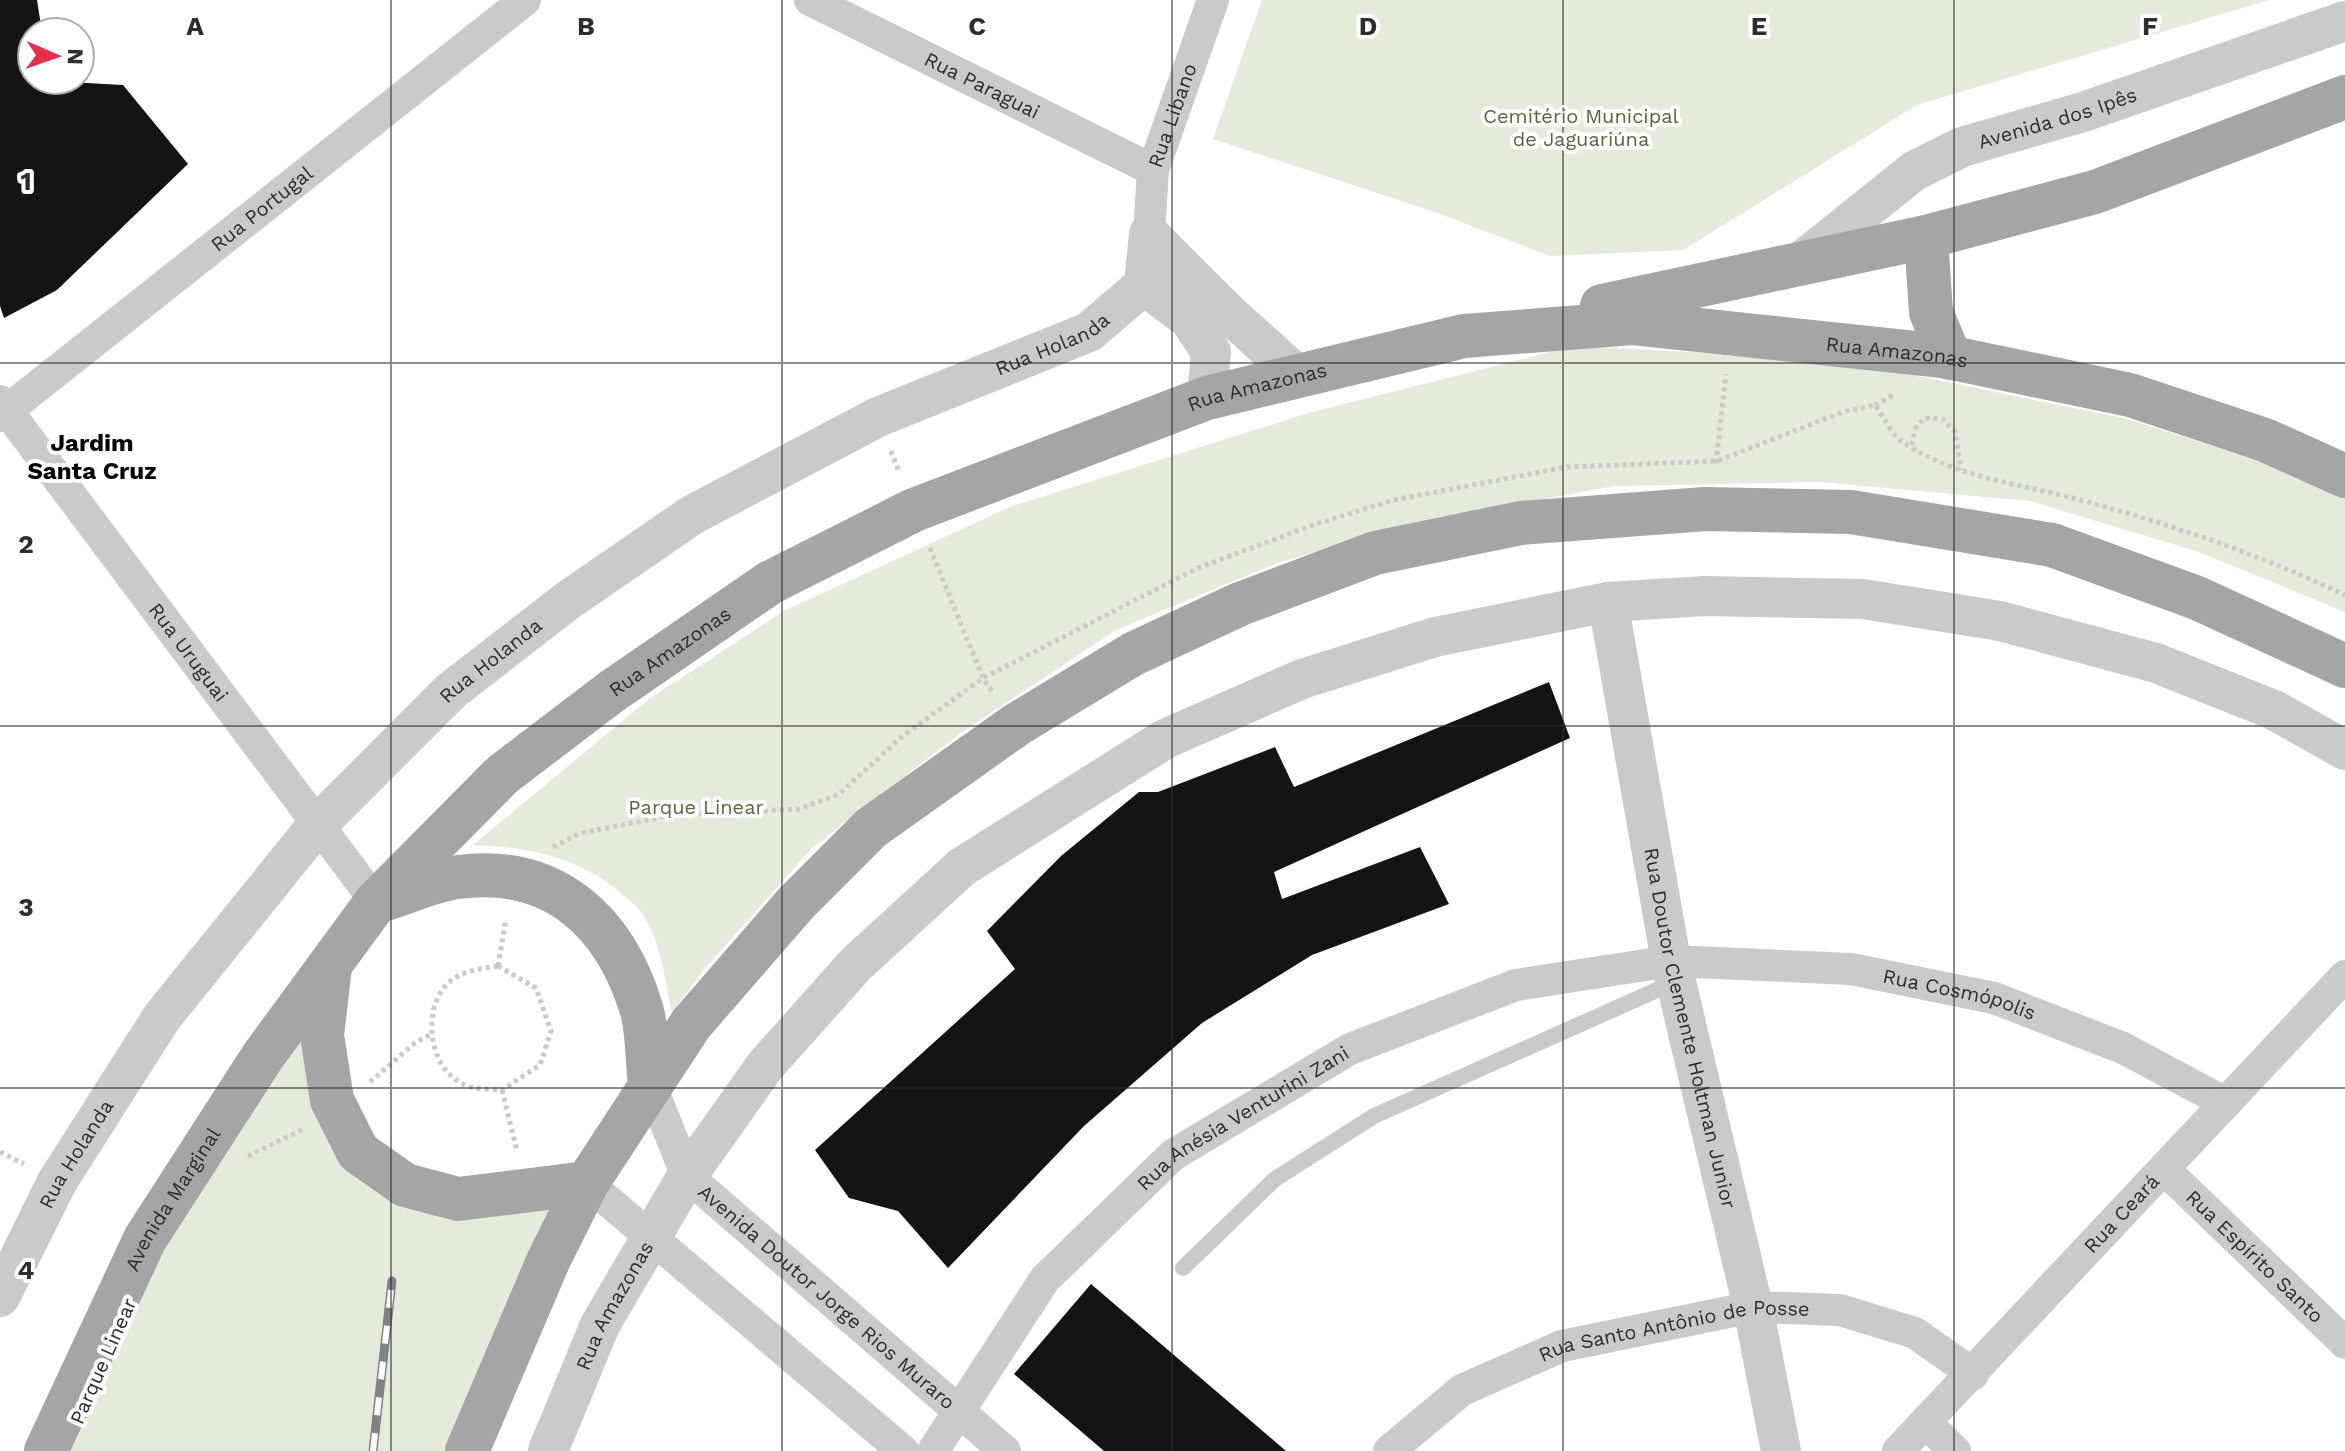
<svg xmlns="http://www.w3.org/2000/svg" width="2345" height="1451" font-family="'Work Sans',sans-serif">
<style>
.green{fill:#e4ebda}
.building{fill:#141414}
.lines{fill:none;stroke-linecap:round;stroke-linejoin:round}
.path{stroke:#cacaca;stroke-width:5;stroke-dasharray:4 4;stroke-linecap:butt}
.service{stroke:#cacaca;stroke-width:16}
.minor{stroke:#cacaca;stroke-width:32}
.tertiary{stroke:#cacaca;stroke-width:40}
.primary{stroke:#a5a5a5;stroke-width:44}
.rail-casing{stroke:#828282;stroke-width:9}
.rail{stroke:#fff;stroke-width:6;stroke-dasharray:18;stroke-linecap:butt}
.grid{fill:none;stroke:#2d2d2d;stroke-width:2;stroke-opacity:0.55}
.labels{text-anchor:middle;stroke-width:8;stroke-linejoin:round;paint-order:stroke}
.street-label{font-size:20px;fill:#2d2d2d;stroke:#fff}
.park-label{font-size:20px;fill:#54683a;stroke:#fff}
.quarter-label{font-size:24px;font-weight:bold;fill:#000;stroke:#fff}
.grid-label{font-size:26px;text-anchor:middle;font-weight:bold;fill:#2d2d2d;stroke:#fff;stroke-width:8;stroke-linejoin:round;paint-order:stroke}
</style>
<rect width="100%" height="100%" fill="#fff"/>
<g class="green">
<polygon points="1262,0 2269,0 1917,105 1683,250 1550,256 1435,212 1213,139"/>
<path d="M1575,346L1692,352L1893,371L2128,419L2320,480L2345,492V612L2199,552L2030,501L1819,482L1614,486L1421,522L1277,563L1116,630L961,733L813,847L705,968L672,1013C665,980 661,940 641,912C637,906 629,900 623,895C579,857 530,847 473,845L649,699L784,611L1010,507L1312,412Z"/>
<polygon points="319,992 311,1046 406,1192 566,1190 521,1274 444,1451 65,1451 159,1251"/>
</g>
<g class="building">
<polygon points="0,0 37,0 42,32 32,32 32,80 123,85 188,164 57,290 4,318 0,306"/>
<polygon points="1549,682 1570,738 1274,872 1282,899 1420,847 1449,904 1312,955 1202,1023 1084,1126 948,1268 898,1211 849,1198 815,1150 1015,969 987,931 1061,856 1139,792 1158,792 1275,747 1294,787"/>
<polygon points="1091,1284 1286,1451 1104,1451 1014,1374"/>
</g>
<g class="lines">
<g class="path">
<polyline points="1875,405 1895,394"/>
<polyline points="1912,445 1915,429 1924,418 1943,419 1955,432 1961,470"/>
<polyline points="891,451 899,472"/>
<polyline points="1716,463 1726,374"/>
<polyline points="930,548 983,678 993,692"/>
<path d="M553,847L581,833L672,815L799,809L839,794L904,735L983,678L1198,568L1313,525L1394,500L1567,467L1717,461L1843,412L1875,405C1883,416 1890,432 1900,440C1950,477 2022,484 2080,500C2171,524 2260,555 2345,595"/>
<polyline points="498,966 506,919"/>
<path d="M498,966L536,988L551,1031L540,1065L502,1090C491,1089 475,1090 465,1085C431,1071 422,1017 443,989C456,971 478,969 498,966Z"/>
<polyline points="370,1082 416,1042 432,1034"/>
<polyline points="502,1090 517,1151"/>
<polyline points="0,1152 24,1164"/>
<polyline points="248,1156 304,1129"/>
</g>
<polyline class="service" points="1183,1268 1275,1179 1374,1116 1675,982"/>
<g class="minor">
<path id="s1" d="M810,0L1153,170"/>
<path id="s2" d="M1149,234L1153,170L1213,0"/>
<path id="s3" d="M0,401L376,902"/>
<path id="s4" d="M0,416L525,0"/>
<path id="s5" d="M650,1084L687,1176L1005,1451"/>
<path id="s6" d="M2164,1169L2345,1343"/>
<polyline points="587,1183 903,1451"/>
<polyline points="1926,1423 1955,1451"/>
<path id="s7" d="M933,1451L1045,1279L1173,1155L1350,1049L1516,985L1671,961L1851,969L1994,998L2123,1048L2226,1103"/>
<path id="s8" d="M1389,1451L1462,1390L1562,1346L1753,1307L1840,1310L1915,1333L1973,1374"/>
<path id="s9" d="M1898,1451L2345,976"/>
</g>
<g class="tertiary">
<polyline points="1149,234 1227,312 1297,375"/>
<path id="s10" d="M1798,264L1914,171L1962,147L2083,112L2345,21"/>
<polyline points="1144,285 1189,319 1211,352 1207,398"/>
<path id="s11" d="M1608,602L1671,961L1753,1307L1781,1451"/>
<path id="s12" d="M0,1297L57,1182L162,1017L318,824L451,691L567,601L692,515L878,417L1089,332L1144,285L1149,234"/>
<path id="s13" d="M548,1451L600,1325L687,1176L765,1066L856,964L962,867L1165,739L1302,679L1435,637L1608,602L1705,596L1863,599L2000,621L2156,663L2274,710L2345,750"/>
</g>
<g class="primary">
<polyline points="1926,237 1931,312 1950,358"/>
<polyline points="1602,306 1926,237 2095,192 2345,97"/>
<path d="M382,900C407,893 433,880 458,877C555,864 616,923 642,1011C648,1034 647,1061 650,1084"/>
<polyline points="330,967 322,1035 332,1100 358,1152 405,1185 458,1199 587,1183"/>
<path id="s14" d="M46,1451L145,1239L263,1056L376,902L502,775L611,692L771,582L914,510L1207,398L1464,336L1633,323L1943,356L2130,395L2265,440L2345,476"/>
<polyline points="467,1451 549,1259 587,1183 691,1024 796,903 871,828 1016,725 1133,654 1240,604 1375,553 1521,523 1705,509 1851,512 2052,545 2197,598 2345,666"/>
</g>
<g class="rail-casing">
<polyline id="rail" points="373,1451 392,1281"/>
</g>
<use href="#rail" class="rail"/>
</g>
<path class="grid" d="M391,0V1451M782,0V1451M1172,0V1451M1563,0V1451M1954,0V1451M0,363H2345M0,726H2345M0,1088H2345"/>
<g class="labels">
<g class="street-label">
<text dy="7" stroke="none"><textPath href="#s1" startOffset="192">Rua Paraguai</textPath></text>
<text dy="7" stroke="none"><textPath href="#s2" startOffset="122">Rua Libano</textPath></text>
<text dy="7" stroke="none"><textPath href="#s10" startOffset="302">Avenida dos Ipês</textPath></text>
<text dy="7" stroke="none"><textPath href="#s4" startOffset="334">Rua Portugal</textPath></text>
<text dy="7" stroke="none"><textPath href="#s12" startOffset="1458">Rua Holanda</textPath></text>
<text dy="7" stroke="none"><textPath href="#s14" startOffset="2326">Rua Amazonas</textPath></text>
<text dy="7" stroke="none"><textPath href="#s14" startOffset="1678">Rua Amazonas</textPath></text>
<text dy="7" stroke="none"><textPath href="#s14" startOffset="1030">Rua Amazonas</textPath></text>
<text dy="7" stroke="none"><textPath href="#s3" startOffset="314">Rua Uruguai</textPath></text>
<text dy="7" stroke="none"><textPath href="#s12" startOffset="810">Rua Holanda</textPath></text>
<text dy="7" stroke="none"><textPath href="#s7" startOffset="1216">Rua Cosmópolis</textPath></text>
<text dy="7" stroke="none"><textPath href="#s11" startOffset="434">Rua Doutor Clemente Holtman Junior</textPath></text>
<text dy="7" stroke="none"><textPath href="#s7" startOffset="462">Rua Anésia Venturini Zani</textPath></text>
<text dy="7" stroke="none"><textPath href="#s12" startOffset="162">Rua Holanda</textPath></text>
<text dy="7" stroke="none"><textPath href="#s14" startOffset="282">Avenida Marginal</textPath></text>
<text dy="7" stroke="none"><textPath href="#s9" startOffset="326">Rua Ceará</textPath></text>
<text dy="7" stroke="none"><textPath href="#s6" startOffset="126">Rua Espírito Santo</textPath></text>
<text dy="7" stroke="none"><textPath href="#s5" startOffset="284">Avenida Doutor Jorge Rios Muraro</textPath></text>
<text dy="7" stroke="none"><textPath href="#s13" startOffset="160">Rua Amazonas</textPath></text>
<text dy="7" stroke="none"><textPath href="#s8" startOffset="318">Rua Santo Antônio de Posse</textPath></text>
<text transform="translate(103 1361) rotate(-66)" y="7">Parque Linear</text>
</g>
<g class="park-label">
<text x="1581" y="123">Cemitério Municipal<tspan x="1581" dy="23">de Jaguariúna</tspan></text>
<text x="696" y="814">Parque Linear</text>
</g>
<g class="quarter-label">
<text x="92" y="451">Jardim<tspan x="92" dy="28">Santa Cruz</tspan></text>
</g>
</g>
<g class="grid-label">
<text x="195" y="35">A</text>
<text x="586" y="35">B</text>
<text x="977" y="35">C</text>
<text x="1368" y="35">D</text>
<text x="1759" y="35">E</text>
<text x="2150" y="35">F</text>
<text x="26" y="190">1</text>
<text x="26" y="553">2</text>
<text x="26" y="916">3</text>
<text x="26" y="1279">4</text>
</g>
<g transform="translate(56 56) rotate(92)"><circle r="38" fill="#ffffff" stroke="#ababab" stroke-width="2"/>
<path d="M0-6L14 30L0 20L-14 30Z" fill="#e52e4a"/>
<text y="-12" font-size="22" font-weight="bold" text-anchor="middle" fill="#2d2d2d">N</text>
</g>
</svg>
